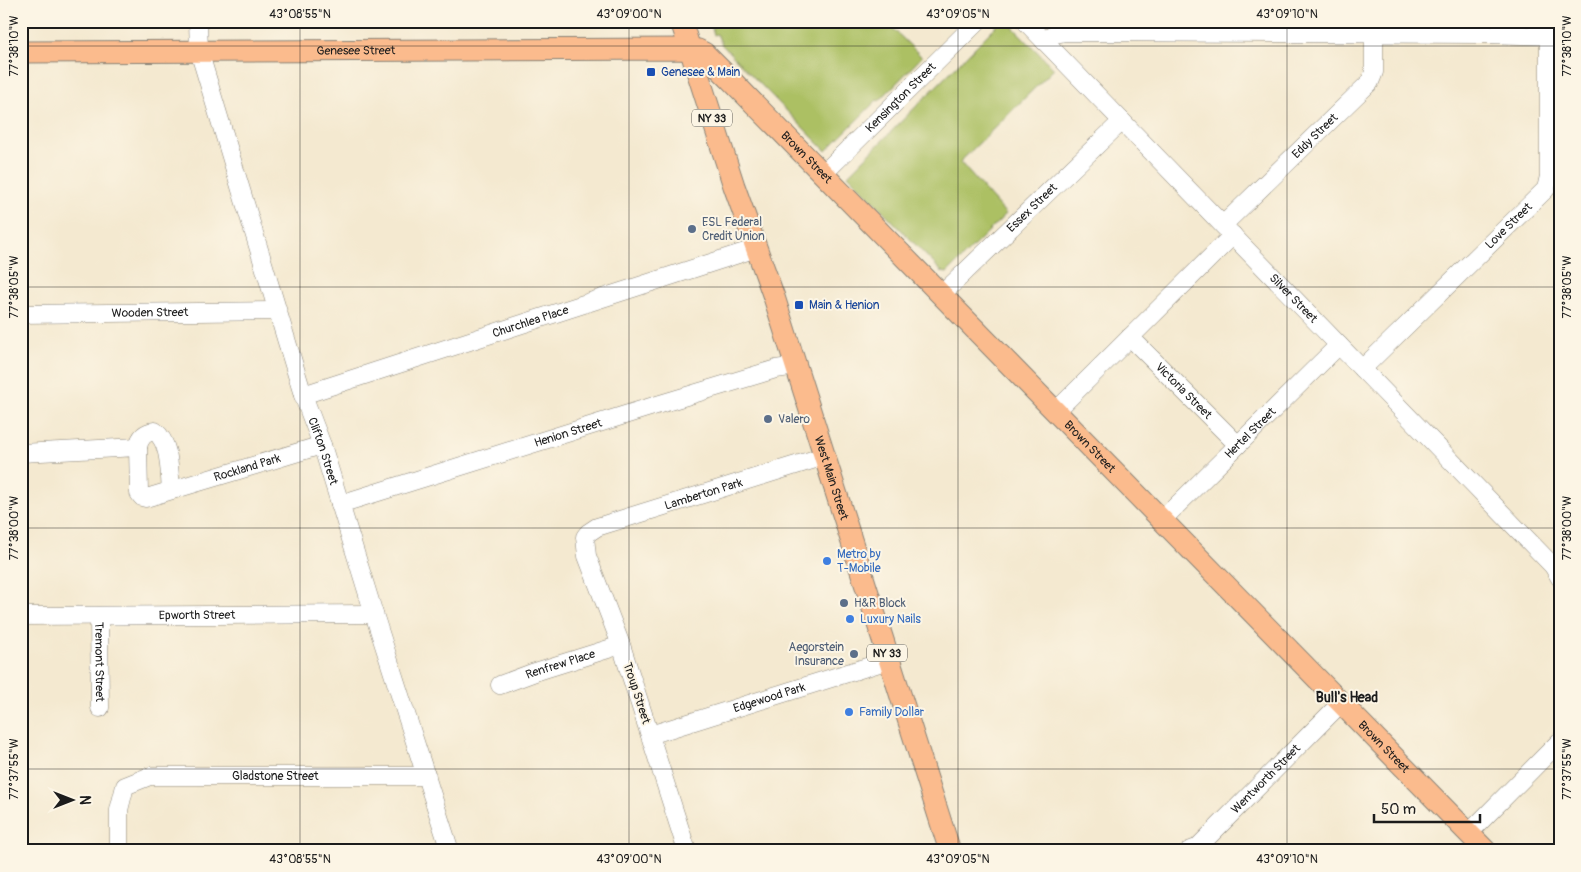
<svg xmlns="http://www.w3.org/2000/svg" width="1581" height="872" font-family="Pangolin,sans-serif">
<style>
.green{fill:#acc064;stroke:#646e40}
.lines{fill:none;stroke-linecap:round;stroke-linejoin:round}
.minor-casing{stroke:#888276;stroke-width:19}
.major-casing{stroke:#888276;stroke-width:23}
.minor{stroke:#fff;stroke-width:18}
.major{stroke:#fbbb8d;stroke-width:21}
.ticks{fill:none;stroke:#1c1c1c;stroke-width:1;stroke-opacity:0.45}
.transit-dot{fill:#1a4fb4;stroke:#fcf5e5;stroke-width:2}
.service-dot{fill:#5c6f8a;stroke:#fcf5e5;stroke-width:2}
.shop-dot{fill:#3f7fe0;stroke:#fcf5e5;stroke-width:2}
.labels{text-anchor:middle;stroke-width:4;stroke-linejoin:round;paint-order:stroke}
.shield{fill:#fcf5e5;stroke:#5f5d58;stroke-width:1}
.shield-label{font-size:11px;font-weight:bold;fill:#1c1c1c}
.street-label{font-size:12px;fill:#1c1c1c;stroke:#fcf5e5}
.transit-label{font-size:12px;fill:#164399;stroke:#fcf5e5;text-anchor:start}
.service-label{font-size:12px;fill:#4e5e75;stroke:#fcf5e5;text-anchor:start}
.shop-label{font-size:12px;fill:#366cbe;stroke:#fcf5e5;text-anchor:start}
.neighbourhood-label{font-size:14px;font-weight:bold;fill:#1c1c1c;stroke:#fcf5e5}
.neatline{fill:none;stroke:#1c1c1c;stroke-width:2}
.ticks-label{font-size:12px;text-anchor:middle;fill:#1c1c1c}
</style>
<rect width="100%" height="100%" fill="#fcf5e5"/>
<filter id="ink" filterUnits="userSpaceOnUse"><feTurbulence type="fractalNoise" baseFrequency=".02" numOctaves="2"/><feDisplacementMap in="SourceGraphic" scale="10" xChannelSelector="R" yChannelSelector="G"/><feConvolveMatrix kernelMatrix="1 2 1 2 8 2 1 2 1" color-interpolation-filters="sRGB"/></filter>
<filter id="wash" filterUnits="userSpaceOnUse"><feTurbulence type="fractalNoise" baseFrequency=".0096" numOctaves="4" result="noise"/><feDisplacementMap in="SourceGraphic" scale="20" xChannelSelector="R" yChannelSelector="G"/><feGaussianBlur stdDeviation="1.12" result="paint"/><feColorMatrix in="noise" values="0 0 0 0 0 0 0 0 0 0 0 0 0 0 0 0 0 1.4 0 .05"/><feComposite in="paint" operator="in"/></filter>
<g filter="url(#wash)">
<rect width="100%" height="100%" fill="#f4e9d0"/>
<g class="green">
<polygon points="710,21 885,21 922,57 879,101 877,100 826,151 722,45 717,34 714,35"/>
<polygon points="1001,21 1007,21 1054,69 960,162 1006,214 947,273 942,272 848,175"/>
</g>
</g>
<g filter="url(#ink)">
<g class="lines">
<g class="minor-casing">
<g id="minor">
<path id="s1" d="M198,21L199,51L303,395L322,445L374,614L450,851"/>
<path id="s2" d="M1025,21L1553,566L1560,578"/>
<polyline points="1044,41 1055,34 1066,32 1484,34 1557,36"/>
<path id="s3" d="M823,174L978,21"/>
<path id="s4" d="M1223,225L1370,82L1374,72V33"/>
<path id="s5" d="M941,295L1122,121"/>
<path id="s6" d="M21,314L277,311"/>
<path id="s7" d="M1130,337L1238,445"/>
<path id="s8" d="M1362,369L1546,189L1549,176V36"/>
<path id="s9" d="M303,395L757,248"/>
<polyline points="1056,411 1233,235"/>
<path d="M138,447C140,437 145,432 155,431C171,444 169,472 171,490"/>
<path id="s10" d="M21,453L138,447L139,493L142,497L146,498L322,445"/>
<path id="s11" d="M340,504L660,404L776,369L796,366"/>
<path id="s12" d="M1162,520L1339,345"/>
<path id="s13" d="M21,616L374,614"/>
<path id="s14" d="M99,616L100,708"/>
<path id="s15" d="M500,685L535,672L621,645"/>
<path id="s16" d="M650,735L889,660"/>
<polyline points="1469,833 1560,741"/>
<path id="s17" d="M119,851V810L125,786L150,776H427"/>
<path id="s18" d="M687,851L621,645L587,556L585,537L588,533L597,527L825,456"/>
<path id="s19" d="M1189,851L1197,848L1341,703"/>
</g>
</g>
<g class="major-casing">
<g id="major">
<path id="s20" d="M681,21L734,186L774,297L950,851"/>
<path id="s21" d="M21,52L691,49L698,50L704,53L727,76L1486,851"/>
</g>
</g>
<use href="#minor" class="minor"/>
<use href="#major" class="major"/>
</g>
</g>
<path class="ticks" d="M300,21V851M629,21V851M958,21V851M1287,21V851M21,46H1560M21,287H1560M21,528H1560M21,769H1560"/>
<g class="transit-dot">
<rect x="646" y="67" width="10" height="10" rx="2.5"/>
<rect x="794" y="300" width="10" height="10" rx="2.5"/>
</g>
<g class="service-dot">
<circle cx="692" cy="229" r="5"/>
<circle cx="768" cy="419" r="5"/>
<circle cx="844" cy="603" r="5"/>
<circle cx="854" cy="654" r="5"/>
</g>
<g class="shop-dot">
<circle cx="827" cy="561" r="5"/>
<circle cx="850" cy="619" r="5"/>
<circle cx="849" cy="712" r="5"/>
</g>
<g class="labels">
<g class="shield">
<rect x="692" y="109.5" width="40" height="17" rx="4"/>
<rect x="867" y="644.5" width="40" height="17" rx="4"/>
</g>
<g class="shield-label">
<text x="712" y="122">NY 33</text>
<text x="887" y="657">NY 33</text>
</g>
<g class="street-label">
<text dy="4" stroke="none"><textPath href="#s21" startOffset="335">Genesee Street</textPath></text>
<text dy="4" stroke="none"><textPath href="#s3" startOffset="109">Kensington Street</textPath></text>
<text dy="4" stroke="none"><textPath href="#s4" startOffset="128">Eddy Street</textPath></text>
<text dy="4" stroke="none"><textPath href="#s21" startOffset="830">Brown Street</textPath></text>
<text dy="4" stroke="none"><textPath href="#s5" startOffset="126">Essex Street</textPath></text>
<text dy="4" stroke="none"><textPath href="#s8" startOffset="205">Love Street</textPath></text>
<text dy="4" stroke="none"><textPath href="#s2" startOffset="386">Silver Street</textPath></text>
<text dy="4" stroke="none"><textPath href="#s6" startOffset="129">Wooden Street</textPath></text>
<text dy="4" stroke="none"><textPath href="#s9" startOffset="239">Churchlea Place</textPath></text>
<text dy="4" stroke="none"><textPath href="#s7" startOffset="76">Victoria Street</textPath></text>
<text dy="4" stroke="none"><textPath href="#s11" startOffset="239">Henion Street</textPath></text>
<text dy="4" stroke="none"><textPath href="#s12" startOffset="124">Hertel Street</textPath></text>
<text dy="4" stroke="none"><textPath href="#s21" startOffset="1235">Brown Street</textPath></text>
<text dy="4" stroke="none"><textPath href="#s1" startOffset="449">Clifton Street</textPath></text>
<text dy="4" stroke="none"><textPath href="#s10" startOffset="278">Rockland Park</textPath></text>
<text dy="4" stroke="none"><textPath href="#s20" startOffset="481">West Main Street</textPath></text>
<text dy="4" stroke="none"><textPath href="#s18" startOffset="458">Lamberton Park</textPath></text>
<text dy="4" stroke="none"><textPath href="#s13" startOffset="176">Epworth Street</textPath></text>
<text dy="4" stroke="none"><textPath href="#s14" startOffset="46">Tremont Street</textPath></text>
<text dy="4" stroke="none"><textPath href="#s15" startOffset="64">Renfrew Place</textPath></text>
<text transform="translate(637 693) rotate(72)" y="4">Troup Street</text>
<text dy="4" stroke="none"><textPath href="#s16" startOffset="125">Edgewood Park</textPath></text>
<text dy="4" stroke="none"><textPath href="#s21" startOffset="1655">Brown Street</textPath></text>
<text dy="4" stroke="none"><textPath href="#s17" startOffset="218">Gladstone Street</textPath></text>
<text dy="4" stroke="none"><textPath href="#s19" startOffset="106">Wentworth Street</textPath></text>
</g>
<g class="transit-label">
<text x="661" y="76">Genesee &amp; Main</text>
<text x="809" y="309">Main &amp; Henion</text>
</g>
<g class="service-label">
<text x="702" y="226">ESL Federal<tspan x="702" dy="14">Credit Union</tspan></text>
<text x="778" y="423">Valero</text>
<text x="854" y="607">H&amp;R Block</text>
<text x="844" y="651" text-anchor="end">Aegorstein<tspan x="844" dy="14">Insurance</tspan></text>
</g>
<g class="shop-label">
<text x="837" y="558">Metro by<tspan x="837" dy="14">T-Mobile</tspan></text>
<text x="860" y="623">Luxury Nails</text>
<text x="859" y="716">Family Dollar</text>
</g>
<g class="neighbourhood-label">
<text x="1347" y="702">Bull's Head</text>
</g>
</g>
<rect width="1581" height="872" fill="none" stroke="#fcf5e5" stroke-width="55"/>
<g transform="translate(72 800) rotate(90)" stroke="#fcf5e5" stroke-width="4" paint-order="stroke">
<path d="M0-4L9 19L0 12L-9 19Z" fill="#1c1c1c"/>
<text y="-8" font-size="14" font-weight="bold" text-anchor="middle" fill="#1c1c1c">N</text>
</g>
<path d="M1374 814v8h106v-8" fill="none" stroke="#1c1c1c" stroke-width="2.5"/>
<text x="1381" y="814" font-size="15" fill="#1c1c1c" stroke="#fcf5e5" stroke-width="4" paint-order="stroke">50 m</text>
<rect x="28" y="28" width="1526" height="816" class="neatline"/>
<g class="ticks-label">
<text x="300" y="18">43°08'55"N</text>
<text x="629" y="18">43°09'00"N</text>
<text x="958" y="18">43°09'05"N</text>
<text x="1287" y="18">43°09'10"N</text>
<text transform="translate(1567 46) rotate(-90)" y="4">77°38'10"W</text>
<text transform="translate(14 46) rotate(-90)" y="4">77°38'10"W</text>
<text transform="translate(1567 287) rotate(-90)" y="4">77°38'05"W</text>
<text transform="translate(14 287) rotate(-90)" y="4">77°38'05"W</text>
<text transform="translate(1567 528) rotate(-90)" y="4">77°38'00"W</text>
<text transform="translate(14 528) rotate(-90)" y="4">77°38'00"W</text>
<text transform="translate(1567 769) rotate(-90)" y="4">77°37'55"W</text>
<text transform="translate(14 769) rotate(-90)" y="4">77°37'55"W</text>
<text x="300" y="863">43°08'55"N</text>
<text x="629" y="863">43°09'00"N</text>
<text x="958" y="863">43°09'05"N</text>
<text x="1287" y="863">43°09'10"N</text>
</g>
</svg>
